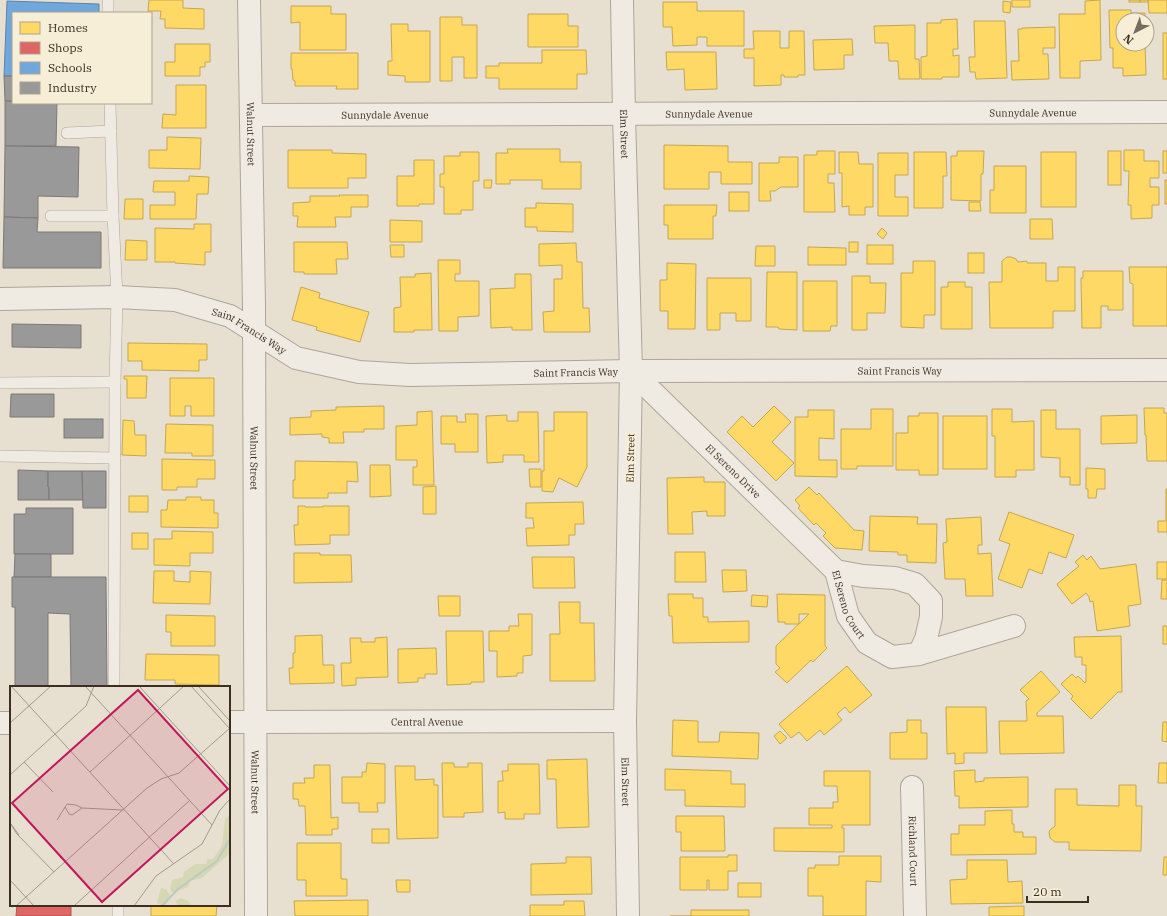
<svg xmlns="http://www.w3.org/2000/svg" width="1167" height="916" font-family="'IBM Plex Serif',serif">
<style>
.homes{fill:#ffd966;stroke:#c5a651}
.shops{fill:#e06666;stroke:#af5551}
.schools{fill:#6fa8dc;stroke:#6083a4}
.industry{fill:#999;stroke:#7d7975}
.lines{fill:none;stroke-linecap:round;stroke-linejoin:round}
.lane-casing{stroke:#ada599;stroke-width:12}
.street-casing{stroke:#ada599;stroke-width:24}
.lane{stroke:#efebe3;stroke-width:11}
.street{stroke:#efebe3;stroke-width:22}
.labels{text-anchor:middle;stroke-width:4;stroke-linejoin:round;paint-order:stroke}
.street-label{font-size:10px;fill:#3d2e20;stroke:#f7eed8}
.inset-river{fill:none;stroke:#bcccc2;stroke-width:2}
.inset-road{fill:none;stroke:#a3998a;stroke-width:1}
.view{fill:#c2185b;fill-opacity:0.15;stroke:#c2185b;stroke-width:2}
.inset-edge{fill:none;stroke:#3d2e20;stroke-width:2}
</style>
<rect width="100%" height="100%" fill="#e7e0d1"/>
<g class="homes">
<polygon points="149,0 183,0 183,8 204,9 204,29 165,28 165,19 160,19 161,11 148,11"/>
<rect x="1012" y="0" width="18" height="7"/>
<polygon points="1100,0 1101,60 1080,61 1080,78 1060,78 1059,14 1085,14 1085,1"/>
<rect x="1129" y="0" width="11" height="2"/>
<rect x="1140" y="0" width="8" height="2"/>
<polygon points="1148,0 1167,0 1167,13 1149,13"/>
<polygon points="1003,1 1011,2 1010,13 1003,12"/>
<polygon points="663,2 697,2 697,11 744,11 744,46 707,46 707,37 697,37 697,45 673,46 672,27 663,27"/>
<polygon points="291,6 331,6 331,14 346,14 346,50 300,50 300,22 291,23"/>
<polygon points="1109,10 1131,10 1131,13 1145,13 1145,20 1123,20 1123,44 1145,44 1146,75 1123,76 1123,68 1113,68 1113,48 1110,48"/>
<polygon points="528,14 568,14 568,26 578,26 578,47 528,47"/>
<polygon points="440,17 462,17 462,25 477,25 477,78 464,78 464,57 452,57 452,81 440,81"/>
<polygon points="957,19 958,49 953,49 953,56 959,55 959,77 942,77 942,79 921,79 921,57 927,56 927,23 941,23 941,20"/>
<polygon points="974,21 1005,21 1007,78 976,79 975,72 970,72 969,57 975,57"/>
<polygon points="391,24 408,24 408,31 430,31 430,82 405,82 405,76 388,75 388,61 392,61"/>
<polygon points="915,25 915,59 919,59 920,79 899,79 898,61 889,61 888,43 875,43 874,26"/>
<polygon points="1055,27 1055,48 1043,48 1043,54 1048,54 1049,79 1012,80 1011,61 1019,61 1018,29 1022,29 1022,28"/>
<polygon points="753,31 780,31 780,48 789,48 789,31 804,31 805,75 798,75 798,77 784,77 784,75 781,75 781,85 754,86 754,58 744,58 744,49 754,49"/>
<rect x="1163" y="33" width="4" height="46"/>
<polygon points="852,39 853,55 844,55 844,69 814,70 813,40"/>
<polygon points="175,44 210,44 210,62 205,62 205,67 200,67 200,76 165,76 165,62 175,62"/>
<polygon points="542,50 586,50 587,74 577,74 577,89 499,89 499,78 486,78 486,66 499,66 499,63 542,63"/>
<polygon points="666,52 716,52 717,89 685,90 684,69 667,70"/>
<polygon points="291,53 358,53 358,89 336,89 337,86 295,86 295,81 293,80 292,69 291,69"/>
<polygon points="176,85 206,85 206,128 162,128 163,114 176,115"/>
<polygon points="167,137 201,138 200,169 149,168 149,150 167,150"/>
<polygon points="664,145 728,146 728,162 752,162 752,184 721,184 721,172 709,172 709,189 664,189"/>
<polygon points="507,149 560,149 560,162 581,162 581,189 542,189 542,180 510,180 510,184 496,184 496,153 508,153"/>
<polygon points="288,150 332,150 332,153 366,154 366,178 348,178 348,188 288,188"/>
<polygon points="1124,150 1144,150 1144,161 1159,161 1159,178 1150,178 1150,187 1159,187 1159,205 1152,205 1152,218 1131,219 1131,205 1128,205 1129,171 1124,171"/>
<polygon points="817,151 835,151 835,174 828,174 828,183 834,183 835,212 804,212 804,155 817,155"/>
<polygon points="957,151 984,151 983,174 981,174 981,201 951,200 951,156 957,156"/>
<rect x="1108" y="151" width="13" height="34"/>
<rect x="1163" y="151" width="4" height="22"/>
<polygon points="460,152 479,152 479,181 473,181 473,210 461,210 461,214 444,214 444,187 440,187 440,174 444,174 444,156 460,156"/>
<polygon points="839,152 858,152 859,164 873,164 873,207 865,207 865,215 849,215 849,206 842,207 842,173 839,173"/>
<polygon points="914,152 946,152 947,176 943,176 943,208 914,208"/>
<rect x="1041" y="152" width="35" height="55"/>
<polygon points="878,153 908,153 908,175 895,175 895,197 908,197 908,216 878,216"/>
<polygon points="779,157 798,157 798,187 781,187 775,191 770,191 771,201 759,201 759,163 779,163"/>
<polygon points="414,160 434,160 434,204 419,204 419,206 397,206 397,176 414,176"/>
<polygon points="994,166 1026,166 1026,213 990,213 990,190 994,190"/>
<polygon points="189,176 209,177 208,194 197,194 196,219 150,219 150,205 175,205 175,192 153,192 154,181 189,181"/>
<polygon points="484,180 492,180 491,188 484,188"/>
<rect x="1165" y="180" width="2" height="24"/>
<rect x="729" y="192" width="20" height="19"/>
<polygon points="339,195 368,195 368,207 351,207 351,217 335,217 336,227 297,227 298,216 293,216 293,203 310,202 310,196 340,196"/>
<polygon points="125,199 143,199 143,219 124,219"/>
<polygon points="969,202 980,202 981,211 969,211"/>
<polygon points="536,203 573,204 573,232 537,231 537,227 525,227 525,208 536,208"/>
<polygon points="664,205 717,205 716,216 713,216 713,239 668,239 668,225 664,225"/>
<polygon points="1030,219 1052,219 1053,239 1030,239"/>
<polygon points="390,220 422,221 422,242 390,242"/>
<polygon points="194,224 211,224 211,252 205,252 205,265 175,263 175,262 155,262 155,228 194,229"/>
<polygon points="882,228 887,233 883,239 877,234"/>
<polygon points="126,240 147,241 147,260 125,260"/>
<polygon points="294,242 347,242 348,259 336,259 337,274 304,274 304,272 294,272"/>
<rect x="849" y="242" width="9" height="10"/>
<polygon points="576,243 577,262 582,262 583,308 589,308 590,332 544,332 543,312 554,311 554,279 562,279 562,265 539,266 539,244"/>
<polygon points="390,245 404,245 404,257 391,257"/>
<rect x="867" y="245" width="26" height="19"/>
<polygon points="756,246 775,246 775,266 755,266"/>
<polygon points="808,247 846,248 846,265 808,265"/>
<rect x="968" y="253" width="16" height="20"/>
<polygon points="1007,257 1011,257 1016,259 1018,262 1027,261 1027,263 1046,263 1046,281 1058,281 1058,267 1075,267 1075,311 1053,311 1053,328 990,328 989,282 1002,282 1002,261"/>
<polygon points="438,260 460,260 460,274 455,274 455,281 479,281 479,316 458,317 458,331 439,331"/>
<polygon points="913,261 935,261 935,315 924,315 924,328 901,327 901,273 913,273"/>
<polygon points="667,263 696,264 695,329 668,329 668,311 660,311 660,280 667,280"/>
<polygon points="1129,267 1167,267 1167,326 1133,326 1133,284 1130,283"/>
<polygon points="1083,271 1123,271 1123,310 1108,310 1108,306 1101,306 1101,328 1082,328 1081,278 1083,278"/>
<polygon points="767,272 797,272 797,330 779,329 778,327 766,327"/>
<polygon points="431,273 432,330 414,330 414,332 394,332 394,308 401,307 400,277 415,277 415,274"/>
<polygon points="515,274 531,274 532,330 512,330 512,327 491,328 490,289 515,288"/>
<polygon points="852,276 870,276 870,283 886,283 885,313 867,313 867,330 852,330"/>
<polygon points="707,278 751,278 751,321 736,321 736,313 720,313 720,330 707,330"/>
<polygon points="803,281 837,281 837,326 831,326 830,331 803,331"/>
<polygon points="948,282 965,282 965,287 972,287 972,329 941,329 941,287 948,287"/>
<polygon points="301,287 320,293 319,298 369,312 360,342 316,330 317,327 292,320"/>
<polygon points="128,343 207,344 207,360 199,360 199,371 142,370 142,361 128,361"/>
<polygon points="124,376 147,376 146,398 127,398 127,379 124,379"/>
<polygon points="170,378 214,378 214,416 191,416 191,406 185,406 185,416 170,416"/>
<polygon points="384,406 384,429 364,429 364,432 343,432 344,443 329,443 329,438 322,437 322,434 290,435 290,418 311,417 311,411 336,410 336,407"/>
<polygon points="774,406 791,422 772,442 794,463 776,481 727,432 742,416 753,427"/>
<polygon points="1144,408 1164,408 1164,413 1167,413 1167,461 1147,461 1146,435 1145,435"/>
<polygon points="871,409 893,409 893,466 857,466 857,469 841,469 841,429 871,429"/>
<polygon points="992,409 1012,409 1012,422 1034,421 1034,470 1016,470 1016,477 995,477 995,436 992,436"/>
<polygon points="808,410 834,410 834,439 819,438 819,460 837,460 837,477 795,476 795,417 808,417"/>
<polygon points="1041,410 1056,410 1056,429 1080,429 1080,485 1070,485 1070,477 1060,477 1060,458 1041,457"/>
<polygon points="432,411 434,485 413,485 413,467 417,467 417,460 396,460 396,426 417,425 417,412"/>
<polygon points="518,412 538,412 539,462 524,462 524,455 503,455 503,462 487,463 486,416 507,415 507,421 518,421"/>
<polygon points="554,412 587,412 587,467 577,487 559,478 553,492 542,491 542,471 544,471 544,431 554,431"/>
<polygon points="919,413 938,413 938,475 919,475 919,470 896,470 896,433 908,433 908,416 919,416"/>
<polygon points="465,414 478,414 478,452 455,452 455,444 441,444 441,416 457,416 457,422 466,422"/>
<polygon points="1137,415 1137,443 1101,444 1101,416"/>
<rect x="943" y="416" width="44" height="53"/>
<polygon points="123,420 134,421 135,435 146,435 146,456 122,455"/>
<polygon points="166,424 213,425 213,456 192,456 192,453 165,453"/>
<polygon points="162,459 215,460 215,479 197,479 197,487 177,487 177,490 162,490"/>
<polygon points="295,461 357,462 358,482 347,481 347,493 328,493 328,498 293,498 293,480 295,480"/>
<polygon points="370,465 390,465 391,496 370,497"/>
<polygon points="1086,468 1105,469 1105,489 1097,489 1096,498 1088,498 1088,489 1086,489"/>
<polygon points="529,469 541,469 541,487 530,487"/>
<polygon points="704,477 704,482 725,482 725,516 707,516 707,511 692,512 693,534 668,534 667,478"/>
<polygon points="436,486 436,514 423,514 423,487"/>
<polygon points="809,487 817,495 819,493 854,530 864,531 862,550 835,548 823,536 826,533 816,523 814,525 798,508 800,506 795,500"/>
<polygon points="1166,489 1167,489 1167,532 1158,532 1158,521 1166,521"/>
<rect x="129" y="496" width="19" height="16"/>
<polygon points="186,497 201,497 201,500 214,500 214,513 218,513 218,528 161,527 161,510 167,510 168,500 186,500"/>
<polygon points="583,502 584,524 575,524 575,535 569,535 569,545 527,546 526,528 534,528 533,518 526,518 526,503"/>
<polygon points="298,506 305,506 305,507 323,507 323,506 349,506 349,535 330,535 330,544 295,545 294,525 298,525"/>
<polygon points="1009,512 1074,535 1066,558 1049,552 1042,574 1029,569 1022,588 998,579 1010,544 999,540"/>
<polygon points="870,516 918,517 917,524 937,524 936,563 907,562 907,555 898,555 898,552 869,551"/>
<polygon points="981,517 982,545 978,545 978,554 991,553 993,596 966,596 965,579 945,579 943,543 947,542 946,519"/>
<polygon points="172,531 213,532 213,553 190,553 190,566 154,565 154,539 172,539"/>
<rect x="132" y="533" width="16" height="16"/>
<polygon points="675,552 705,552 706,582 675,582"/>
<polygon points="294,553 320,553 320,555 351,555 352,582 294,583"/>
<polygon points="1083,555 1087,560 1091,556 1100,569 1136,564 1141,604 1128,606 1130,626 1097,631 1093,601 1090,602 1089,597 1086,593 1072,604 1058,586 1057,584 1079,566 1075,562"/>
<polygon points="532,557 574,557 575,588 533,588"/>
<rect x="1157" y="562" width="10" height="17"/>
<polygon points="722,570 746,570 747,591 723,592"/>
<polygon points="154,571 174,571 174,581 190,582 190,571 211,572 210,604 153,603"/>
<polygon points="1162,580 1167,580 1167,599 1161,599"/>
<polygon points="668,594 693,594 693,598 703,598 703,617 708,617 708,622 749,621 749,642 673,643 672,616 669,616"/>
<polygon points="777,594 825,595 825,646 827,648 813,662 811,660 787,683 775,672 780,668 776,664 776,646 809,614 799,614 799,624 785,624 785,622 778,622"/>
<polygon points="752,595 768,596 767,607 751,606"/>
<polygon points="438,596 460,596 460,616 439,616"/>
<polygon points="559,602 580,602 580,623 594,623 595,681 550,681 550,634 560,634"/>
<polygon points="518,614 532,614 532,655 523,656 523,673 517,673 517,676 497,677 497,651 489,651 489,631 509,631 509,626 519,626"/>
<polygon points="166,615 215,616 215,646 171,646 171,632 166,632"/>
<rect x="1163" y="626" width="4" height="18"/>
<polygon points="446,631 483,631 484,682 471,682 471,684 447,685"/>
<polygon points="322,635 323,665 334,665 334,683 290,684 289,668 293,668 293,653 295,653 295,636"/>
<polygon points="1121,636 1122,692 1118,692 1091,719 1071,699 1073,696 1061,684 1072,674 1076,678 1078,676 1085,683 1086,682 1086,665 1082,665 1082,657 1075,657 1074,637"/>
<polygon points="387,637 388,677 356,678 356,685 342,686 341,663 351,663 350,638 361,638 361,642 375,642 375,638"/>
<polygon points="436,648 437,674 425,674 425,678 418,678 418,682 398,683 398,649"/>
<polygon points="146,654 219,655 219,685 175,684 175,680 145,680"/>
<polygon points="847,666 872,695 850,713 845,707 837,714 842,720 824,735 820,730 807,741 799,732 791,738 779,724"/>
<polygon points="1041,671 1060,692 1037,713 1037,716 1063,716 1064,753 1000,754 999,721 1027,721 1026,701 1029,699 1020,690"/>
<polygon points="946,707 986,707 987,753 964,753 964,763 955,764 955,753 947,754"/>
<polygon points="673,720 698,721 698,742 719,742 720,732 759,733 758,759 672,756"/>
<polygon points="907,720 921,720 921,733 927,733 927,759 890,759 890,733 907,732"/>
<polygon points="1163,722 1167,722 1167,742 1162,741"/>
<polygon points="780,731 787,738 780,744 774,736"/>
<polygon points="587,759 589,827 557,828 556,779 547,779 547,760"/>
<polygon points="367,763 385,764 385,803 377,803 378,812 359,812 359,803 342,803 342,777 362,777 362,772 366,772"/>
<polygon points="442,763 454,763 454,767 468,767 468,763 482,763 483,812 464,813 464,817 443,817"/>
<polygon points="1159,763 1167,763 1167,783 1158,783"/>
<polygon points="508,764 539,764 540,814 524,814 524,819 505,819 505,812 498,813 498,781 503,781 502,771 508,771"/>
<polygon points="314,765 330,765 331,818 338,817 338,829 332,829 332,835 306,835 305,806 299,806 298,799 293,799 293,783 305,783 304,778 314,778"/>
<polygon points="395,766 415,766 415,780 434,779 434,785 438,785 438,838 397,839"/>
<polygon points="665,769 731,771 731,784 745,784 745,807 685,806 685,790 665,790"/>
<polygon points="975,770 975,782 984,781 984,778 1028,777 1028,807 959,808 959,796 955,796 954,771"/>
<polygon points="824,771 870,771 870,825 842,825 842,828 844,828 844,852 774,851 774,828 832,828 832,825 809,825 809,808 833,808 833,802 838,802 837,786 824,786"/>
<polygon points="1119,785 1136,785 1136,806 1142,806 1141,851 1069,850 1069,842 1055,842 1050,838 1049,832 1050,830 1055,826 1055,789 1077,789 1077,805 1119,806"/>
<polygon points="1012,810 1012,824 1014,824 1014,832 1023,832 1023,837 1036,837 1036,854 951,855 951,834 959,834 959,825 985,825 985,811"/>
<polygon points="676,816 724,816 725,851 681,851 681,832 676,832"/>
<rect x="372" y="829" width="17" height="14"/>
<polygon points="297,843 341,843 341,879 347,879 347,896 306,896 306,880 297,880"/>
<polygon points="728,855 737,855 737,871 728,871 728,890 709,890 709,880 707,880 707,890 680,890 680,857 728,857"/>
<polygon points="839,856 881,856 881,882 866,881 866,916 823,916 823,896 808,896 808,868 815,868 815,865 839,865"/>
<polygon points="566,857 591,857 592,894 531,895 531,864 566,863"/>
<polygon points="1164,857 1167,857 1167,875 1163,875"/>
<polygon points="967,860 1007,860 1008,882 1022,881 1023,903 951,904 950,880 967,879"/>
<polygon points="396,880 410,880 410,892 397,892"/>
<rect x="738" y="883" width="23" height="14"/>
<polygon points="368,900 368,916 295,916 294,901"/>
<polygon points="564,901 584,901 585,916 530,916 530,905 564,905"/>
<polygon points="151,905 217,905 216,916 151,916"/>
<polygon points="1024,906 1024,916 989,916 989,907"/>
<polygon points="691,910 749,910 749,916 670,916 691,916"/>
</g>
<polygon class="shops" points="17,905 71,905 71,916 16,916"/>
<polygon class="schools" points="7,1 99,4 99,13 13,13 13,76 4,76"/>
<g class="industry">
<polygon points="4,76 13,76 13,101 5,101"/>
<polygon points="5,101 13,101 13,103 57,103 56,146 5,146"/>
<polygon points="5,146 79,147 78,197 38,196 38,218 4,217"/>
<polygon points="4,217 38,218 37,232 101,232 101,268 3,268"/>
<polygon points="12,324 81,325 81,348 12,347"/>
<polygon points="11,394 54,394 54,417 10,417"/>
<rect x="64" y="419" width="39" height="19"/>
<polygon points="18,470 48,471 48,487 49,488 49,500 18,500"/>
<polygon points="48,471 82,471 83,500 49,500 49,488 48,487"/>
<polygon points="82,471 106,471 106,508 83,508"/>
<polygon points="26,508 73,508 73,554 14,554 14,514 26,514"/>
<polygon points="15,554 51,554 51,577 14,577"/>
<polygon points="12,577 106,577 107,687 71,687 70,614 48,613 48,687 15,687 15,607 12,607"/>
</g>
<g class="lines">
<g class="lane-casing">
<g id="lane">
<polyline points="108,0 108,13"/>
<polyline points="110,103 113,216 117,297 115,382 114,687"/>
<polyline points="67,133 111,131"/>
<polyline points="51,216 113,216"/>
<polyline points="0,383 115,382"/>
<polyline points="0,456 115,458"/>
<polyline points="118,905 118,916"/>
</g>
</g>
<g class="street-casing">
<g id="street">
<path id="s1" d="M249,0L254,307L256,916"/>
<path id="s2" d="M622,0L624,114L631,371L625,721L628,916"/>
<path id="s3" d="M251,115L1167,112"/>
<path id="s4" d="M0,299L117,297L175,300L230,316L296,358L359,372L410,375L631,371L1167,370"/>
<path id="s5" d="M631,371L836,571"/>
<path id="s6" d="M836,571L848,616L867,643L892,657L919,654L1014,626"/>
<polyline points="836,571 863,576 895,578 915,584 931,601 931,617 926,639 919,654"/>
<path id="s7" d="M229,722L625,721"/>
<polyline points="0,723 11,723"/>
<path id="s8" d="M912,787L915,916"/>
</g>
</g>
<use href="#lane" class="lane"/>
<use href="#street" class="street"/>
</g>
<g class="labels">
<g class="street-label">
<text dy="4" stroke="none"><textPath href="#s3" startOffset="782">Sunnydale Avenue</textPath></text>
<text dy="4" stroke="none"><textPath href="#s3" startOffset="458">Sunnydale Avenue</textPath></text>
<text dy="4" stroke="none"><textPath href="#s3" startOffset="134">Sunnydale Avenue</textPath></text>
<text dy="4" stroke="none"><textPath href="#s1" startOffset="134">Walnut Street</textPath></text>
<text dy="4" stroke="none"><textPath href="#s2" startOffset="134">Elm Street</textPath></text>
<text dy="4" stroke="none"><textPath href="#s4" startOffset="256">Saint Francis Way</textPath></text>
<text dy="4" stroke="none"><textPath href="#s4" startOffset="916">Saint Francis Way</textPath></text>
<text dy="4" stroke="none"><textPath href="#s4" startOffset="592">Saint Francis Way</textPath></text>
<text dy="4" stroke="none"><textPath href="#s1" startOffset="458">Walnut Street</textPath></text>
<text transform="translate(630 458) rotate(-89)" y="4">Elm Street</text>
<text dy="4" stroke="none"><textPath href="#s5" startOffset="143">El Sereno Drive</textPath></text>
<text dy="4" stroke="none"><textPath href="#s6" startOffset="36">El Sereno Court</textPath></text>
<text dy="4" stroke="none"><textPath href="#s7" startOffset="198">Central Avenue</textPath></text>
<text dy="4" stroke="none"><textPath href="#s1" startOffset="782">Walnut Street</textPath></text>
<text dy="4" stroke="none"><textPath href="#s2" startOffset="782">Elm Street</textPath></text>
<text dy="4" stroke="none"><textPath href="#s8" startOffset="64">Richland Court</textPath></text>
</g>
</g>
<g transform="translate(10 686)">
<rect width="220" height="220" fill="#e7e0d1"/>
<path d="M220,129V167L192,192L180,195L178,201L163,207L160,204L162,194L173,191L174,186L185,178H196L197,173H203L212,160L215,133ZM151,202L156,203L161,211L154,220L147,217ZM171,212L178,215L182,220H168L165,215Z" fill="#d6d7b3"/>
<path class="inset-river" d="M152,220L168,203L207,175L220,153"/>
<path class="inset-road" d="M1,0L164,178M75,0L202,139M129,0L220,100M181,0L220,43M188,0L220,35M0,37L41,0M14,76L43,106M80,86L174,0M0,89L76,20L84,0M55,121L59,128L62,129L72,122M72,122L113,124M47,134L57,118L66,119L72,122M0,137L7,148L44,186M1,138L9,149M0,194L24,220M6,220L137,102L151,93L169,87L220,42M64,220L179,115M124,220L146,190L192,158L210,124L220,113"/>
<path class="view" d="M128,4L218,103L92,216L2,117Z"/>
<rect width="220" height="220" class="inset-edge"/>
</g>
<rect x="12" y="12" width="140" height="92" fill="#f7eed8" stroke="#ada18e"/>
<rect x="20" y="22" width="20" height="12" fill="#ffd966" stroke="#ada18e"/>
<text x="48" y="32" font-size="12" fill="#3d2e20">Homes</text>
<rect x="20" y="42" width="20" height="12" fill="#e06666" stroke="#ada18e"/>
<text x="48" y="52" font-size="12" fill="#3d2e20">Shops</text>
<rect x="20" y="62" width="20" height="12" fill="#6fa8dc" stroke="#ada18e"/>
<text x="48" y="72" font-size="12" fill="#3d2e20">Schools</text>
<rect x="20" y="82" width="20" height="12" fill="#999999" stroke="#ada18e"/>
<text x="48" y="92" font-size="12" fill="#3d2e20">Industry</text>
<g transform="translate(1135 32) rotate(222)"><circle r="19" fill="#f7eed8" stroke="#ada18e"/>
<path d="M0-3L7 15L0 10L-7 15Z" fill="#786c5e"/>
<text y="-6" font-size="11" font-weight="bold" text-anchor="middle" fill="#3d2e20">N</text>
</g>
<path d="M1027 896v6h61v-6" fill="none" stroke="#3d2e20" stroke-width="2"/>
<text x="1033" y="896" font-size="12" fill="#3d2e20" stroke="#f7eed8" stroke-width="3" paint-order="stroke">20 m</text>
</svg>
